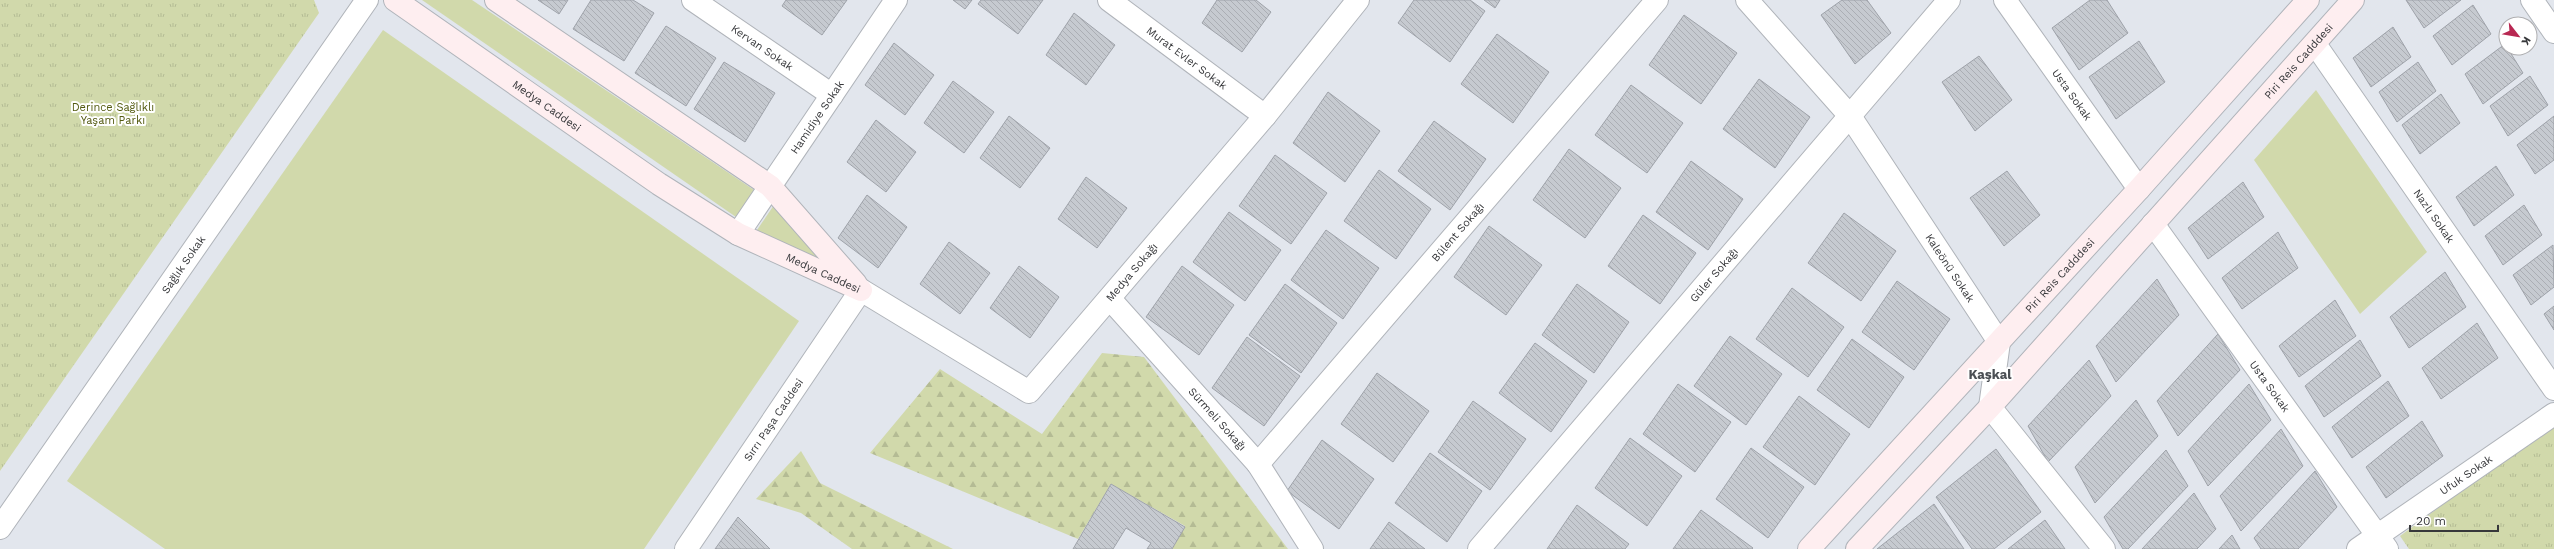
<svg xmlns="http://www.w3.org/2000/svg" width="2554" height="549" font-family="'Work Sans',sans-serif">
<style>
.green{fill:#d1d9ab}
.forest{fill:url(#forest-firs)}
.park{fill:url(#park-tufts)}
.building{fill:url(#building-back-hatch);stroke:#9ea2a9}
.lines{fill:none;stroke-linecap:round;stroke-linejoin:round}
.minor-casing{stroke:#b0b4ba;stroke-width:24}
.tertiary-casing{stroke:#b0b4ba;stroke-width:24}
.secondary-casing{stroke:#b0b4ba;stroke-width:24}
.minor{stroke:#fff;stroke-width:22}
.tertiary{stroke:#fff;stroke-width:22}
.secondary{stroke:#feeef0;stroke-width:22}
.labels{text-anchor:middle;stroke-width:4;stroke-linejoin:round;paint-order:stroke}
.street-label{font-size:11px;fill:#37383b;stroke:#fff}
.park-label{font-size:11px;fill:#535a10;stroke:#fff}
.quarter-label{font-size:13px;font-weight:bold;fill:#4b4f54;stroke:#fff}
</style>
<defs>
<pattern id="forest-firs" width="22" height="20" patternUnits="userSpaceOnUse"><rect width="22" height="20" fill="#d1d9ab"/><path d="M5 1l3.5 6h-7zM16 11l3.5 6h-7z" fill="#b4bb94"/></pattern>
<pattern id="park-tufts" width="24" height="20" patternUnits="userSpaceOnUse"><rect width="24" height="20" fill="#d1d9ab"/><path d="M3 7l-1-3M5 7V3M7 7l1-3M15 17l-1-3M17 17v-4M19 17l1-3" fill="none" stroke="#b4bb94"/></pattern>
<pattern id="building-back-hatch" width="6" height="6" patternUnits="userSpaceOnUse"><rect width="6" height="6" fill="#c6cad0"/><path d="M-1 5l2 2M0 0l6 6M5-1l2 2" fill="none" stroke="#abaeb4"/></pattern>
</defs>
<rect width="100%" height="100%" fill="#e2e6ed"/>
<g class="green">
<polygon points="422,0 472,0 754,190 736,217"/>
<polygon points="383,30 799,321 644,549 165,549 67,481"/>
<polygon points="2316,90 2427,252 2360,314 2254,160"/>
<polygon points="774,205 831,266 757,230"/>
</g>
<g class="forest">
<polygon points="1102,353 1144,357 1288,549 1172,549 1185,526 1111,484 1078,539 870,453 940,369 1042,434"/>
<polygon points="801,451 820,483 953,549 852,549 801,513 756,499"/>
</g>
<g class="park">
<polygon points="0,0 314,0 319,13 0,471"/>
<polygon points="2554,423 2554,549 2409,549 2400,536"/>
</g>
<g class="building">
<polygon points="538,0 568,0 559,14"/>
<polygon points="591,0 633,0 654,13 624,61 573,29"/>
<polygon points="786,0 847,0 822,35 782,6"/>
<polygon points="953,0 972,0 965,9"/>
<polygon points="981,0 1043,0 1018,34 978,4"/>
<polygon points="1217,0 1256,0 1271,12 1242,52 1202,23"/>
<polygon points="1414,0 1470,0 1485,11 1450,62 1398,23"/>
<polygon points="1484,0 1500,0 1495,8"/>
<polygon points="1842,0 1867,0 1891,33 1855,64 1821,15"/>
<polygon points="2090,0 2107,0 2128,33 2079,70 2052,28"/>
<polygon points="2406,0 2461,0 2424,28"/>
<polygon points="2473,5 2491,34 2452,65 2433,36"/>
<polygon points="1074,13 1115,45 1086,85 1046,55"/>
<polygon points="1684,15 1737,53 1701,104 1649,65"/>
<polygon points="666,26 716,58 686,106 635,73"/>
<polygon points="2393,27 2411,57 2371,87 2353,58"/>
<polygon points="1497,34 1549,72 1513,123 1461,84"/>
<polygon points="2139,41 2165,82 2116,119 2089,77"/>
<polygon points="894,43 934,75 905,115 865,85"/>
<polygon points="2505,44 2523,73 2483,104 2465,74"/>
<polygon points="1979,56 2012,100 1975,131 1942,82"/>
<polygon points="724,62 775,93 745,142 694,109"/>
<polygon points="2418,62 2436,91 2397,122 2379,92"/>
<polygon points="2530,76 2548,105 2508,136 2490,106"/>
<polygon points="1759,79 1810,117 1775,168 1723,129"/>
<polygon points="953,81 994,112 964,153 924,123"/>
<polygon points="1631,85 1683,123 1647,173 1595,135"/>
<polygon points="1328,92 1380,131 1345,182 1293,143"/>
<polygon points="2441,94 2460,123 2420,154 2402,125"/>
<polygon points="1009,116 1050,148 1020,188 980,158"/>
<polygon points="2554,116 2554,160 2535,174 2517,145"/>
<polygon points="876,120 916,152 886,192 847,162"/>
<polygon points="1434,121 1486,159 1450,210 1398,171"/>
<polygon points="1569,149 1621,188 1585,238 1533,200"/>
<polygon points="1275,155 1327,193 1291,244 1239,206"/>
<polygon points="1691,161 1743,199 1708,250 1656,212"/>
<polygon points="2496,166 2514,195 2474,226 2456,197"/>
<polygon points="1379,170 1431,209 1396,259 1344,221"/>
<polygon points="2007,171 2040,215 2004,246 1970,198"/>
<polygon points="1086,177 1127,208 1097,248 1058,219"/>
<polygon points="2243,182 2264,217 2208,259 2188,228"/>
<polygon points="867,195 907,227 878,268 838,238"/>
<polygon points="2524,205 2542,235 2503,265 2485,236"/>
<polygon points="1229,212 1281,250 1245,301 1193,262"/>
<polygon points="1844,213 1896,251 1861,301 1808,263"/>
<polygon points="1643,215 1696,253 1660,304 1608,266"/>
<polygon points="1489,226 1542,265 1506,315 1454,277"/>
<polygon points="1326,230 1379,268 1343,319 1291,280"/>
<polygon points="2278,232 2298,268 2242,309 2222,278"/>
<polygon points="949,242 990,273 960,314 920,284"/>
<polygon points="2553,245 2554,287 2531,305 2513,275"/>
<polygon points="1019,266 1059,297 1030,338 990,308"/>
<polygon points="1182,266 1234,305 1199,355 1146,317"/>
<polygon points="2445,272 2466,307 2409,348 2390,317"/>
<polygon points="2157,279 2179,315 2116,382 2096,346"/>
<polygon points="1897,281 1950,319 1914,370 1862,332"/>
<polygon points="1285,284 1337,323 1301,373 1249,335"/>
<polygon points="1577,284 1629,322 1594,373 1542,335"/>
<polygon points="1792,288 1844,327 1808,377 1756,339"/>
<polygon points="2335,300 2356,336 2299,377 2279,346"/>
<polygon points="2554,306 2554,330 2544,314"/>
<polygon points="2477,323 2498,358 2441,399 2422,368"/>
<polygon points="2218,334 2240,370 2178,436 2157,401"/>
<polygon points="1730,336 1782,374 1746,425 1694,386"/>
<polygon points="1247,337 1300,376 1264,426 1212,388"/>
<polygon points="1852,339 1904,377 1869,428 1817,390"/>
<polygon points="2360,340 2381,376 2324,417 2305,386"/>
<polygon points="1535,343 1587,381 1551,432 1499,393"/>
<polygon points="2089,360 2111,396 2048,462 2028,426"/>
<polygon points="1377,373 1429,411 1393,462 1341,424"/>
<polygon points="2388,381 2409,416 2352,458 2332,427"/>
<polygon points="1678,384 1731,422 1695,472 1643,434"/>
<polygon points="2249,384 2271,420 2208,486 2188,451"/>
<polygon points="1799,396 1850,434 1815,485 1763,447"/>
<polygon points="2136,400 2158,436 2095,503 2075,467"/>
<polygon points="1473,401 1526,439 1490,490 1438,452"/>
<polygon points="2422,421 2443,456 2386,498 2366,467"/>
<polygon points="2281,429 2303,466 2241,531 2220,496"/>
<polygon points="1630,438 1682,476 1647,526 1595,488"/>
<polygon points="1322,440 1374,479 1339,529 1287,491"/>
<polygon points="1751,448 1804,487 1768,538 1716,499"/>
<polygon points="1996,449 2041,512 1994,549 1972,549 1936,497"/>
<polygon points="2166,450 2188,486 2128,549 2123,549 2104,517"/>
<polygon points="1430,453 1482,491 1447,542 1395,503"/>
<polygon points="2315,471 2337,507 2298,549 2261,549 2254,538"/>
<polygon points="1111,484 1185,527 1172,549 1147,549 1151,543 1126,528 1113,549 1073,549"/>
<polygon points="2194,493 2216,529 2197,549 2142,549"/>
<polygon points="1934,504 1964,549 1877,549"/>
<polygon points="1577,505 1629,544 1625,549 1547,549"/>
<polygon points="1701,510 1753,548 1752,549 1673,549"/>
<polygon points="738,517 770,549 715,549"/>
<polygon points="2045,520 2065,549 2008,549"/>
<polygon points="1389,522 1425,549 1370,549"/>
<polygon points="2232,535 2240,549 2219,549"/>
</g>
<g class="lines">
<g class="minor-casing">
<g id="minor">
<path id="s1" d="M693,0L832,95"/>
<path id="s2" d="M1109,0L1265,116"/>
<path id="s3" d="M1747,0L1850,116L1999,342L1990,407L2104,549"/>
<path id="s4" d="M2005,0L2139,189"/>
<path id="s5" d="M2315,44L2554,389"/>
<path id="s6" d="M2153,224L2387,549"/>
<path id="s7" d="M738,234L896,0"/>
<path id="s8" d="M1110,299L1258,464L1312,549"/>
<path id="s9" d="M1258,464L1657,0"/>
<path id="s10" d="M0,528L367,0"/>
<path id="s11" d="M1479,549L1949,0"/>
<path id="s12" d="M2358,549L2554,414"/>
</g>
</g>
<g class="tertiary-casing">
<g id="tertiary">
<polyline points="2532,0 2554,32"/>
<path id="s13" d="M686,549L861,290L1029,392L1265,116L1358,0"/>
</g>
</g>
<g class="secondary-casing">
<g id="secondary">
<path id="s14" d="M395,0L659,184L738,234L861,290"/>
<polyline points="496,0 770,186 856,284"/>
<path id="s15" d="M1809,549L2139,189L2308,0"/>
<path id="s16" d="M1857,549L1990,407L2353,0"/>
</g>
</g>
<use href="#minor" class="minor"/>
<use href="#tertiary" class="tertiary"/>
<use href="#secondary" class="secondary"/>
</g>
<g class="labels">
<g class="street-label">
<text dy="4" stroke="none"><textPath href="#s1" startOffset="84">Kervan Sokak</textPath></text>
<text dy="4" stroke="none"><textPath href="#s2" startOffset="97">Murat Evler Sokak</textPath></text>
<text dy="4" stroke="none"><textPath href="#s16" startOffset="658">Piri Reis Cadddesi</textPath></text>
<text dy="4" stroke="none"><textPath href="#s4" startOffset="116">Usta Sokak</textPath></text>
<text dy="4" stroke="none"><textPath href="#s14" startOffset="185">Medya Caddesi</textPath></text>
<text dy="4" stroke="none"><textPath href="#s7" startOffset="141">Hamidiye Sokak</textPath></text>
<text dy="4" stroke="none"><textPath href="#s5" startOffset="209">Nazlı Sokak</textPath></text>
<text dy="4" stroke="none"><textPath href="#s9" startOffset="306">Bülent Sokağı</textPath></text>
<text dy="4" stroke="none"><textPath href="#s10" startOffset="321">Sağlık Sokak</textPath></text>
<text dy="4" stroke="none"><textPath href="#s3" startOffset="337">Kaleönü Sokak</textPath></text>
<text dy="4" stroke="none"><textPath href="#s14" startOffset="509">Medya Caddesi</textPath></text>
<text dy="4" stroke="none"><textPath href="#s13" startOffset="667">Medya Sokağı</textPath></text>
<text dy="4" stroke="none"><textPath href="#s11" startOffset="361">Güler Sokağı</textPath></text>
<text dy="4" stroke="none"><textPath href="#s15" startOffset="371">Piri Reis Cadddesi</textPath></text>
<text dy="4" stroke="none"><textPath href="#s6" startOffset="200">Usta Sokak</textPath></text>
<text dy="4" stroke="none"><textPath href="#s13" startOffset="156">Sırrı Paşa Caddesi</textPath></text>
<text dy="4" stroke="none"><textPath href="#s8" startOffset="161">Sürmeli Sokağı</textPath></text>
<text dy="4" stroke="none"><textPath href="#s12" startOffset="131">Ufuk Sokak</textPath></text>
</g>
<g class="park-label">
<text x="113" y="111">Derince Sağlıklı<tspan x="113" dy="13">Yaşam Parkı</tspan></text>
</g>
<g class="quarter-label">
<text x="1990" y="379">Kaşkal</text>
</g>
</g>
<g transform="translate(2518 36) rotate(121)"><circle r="19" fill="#ffffff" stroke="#afafb1"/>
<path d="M0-3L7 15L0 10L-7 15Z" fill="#b82852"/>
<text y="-6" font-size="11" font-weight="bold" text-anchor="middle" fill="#37383b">K</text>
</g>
<path d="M2410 525v6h88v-6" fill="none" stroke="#37383b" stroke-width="2"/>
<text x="2416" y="525" font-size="12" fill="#37383b" stroke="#ffffff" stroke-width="3" paint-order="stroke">20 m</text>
</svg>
